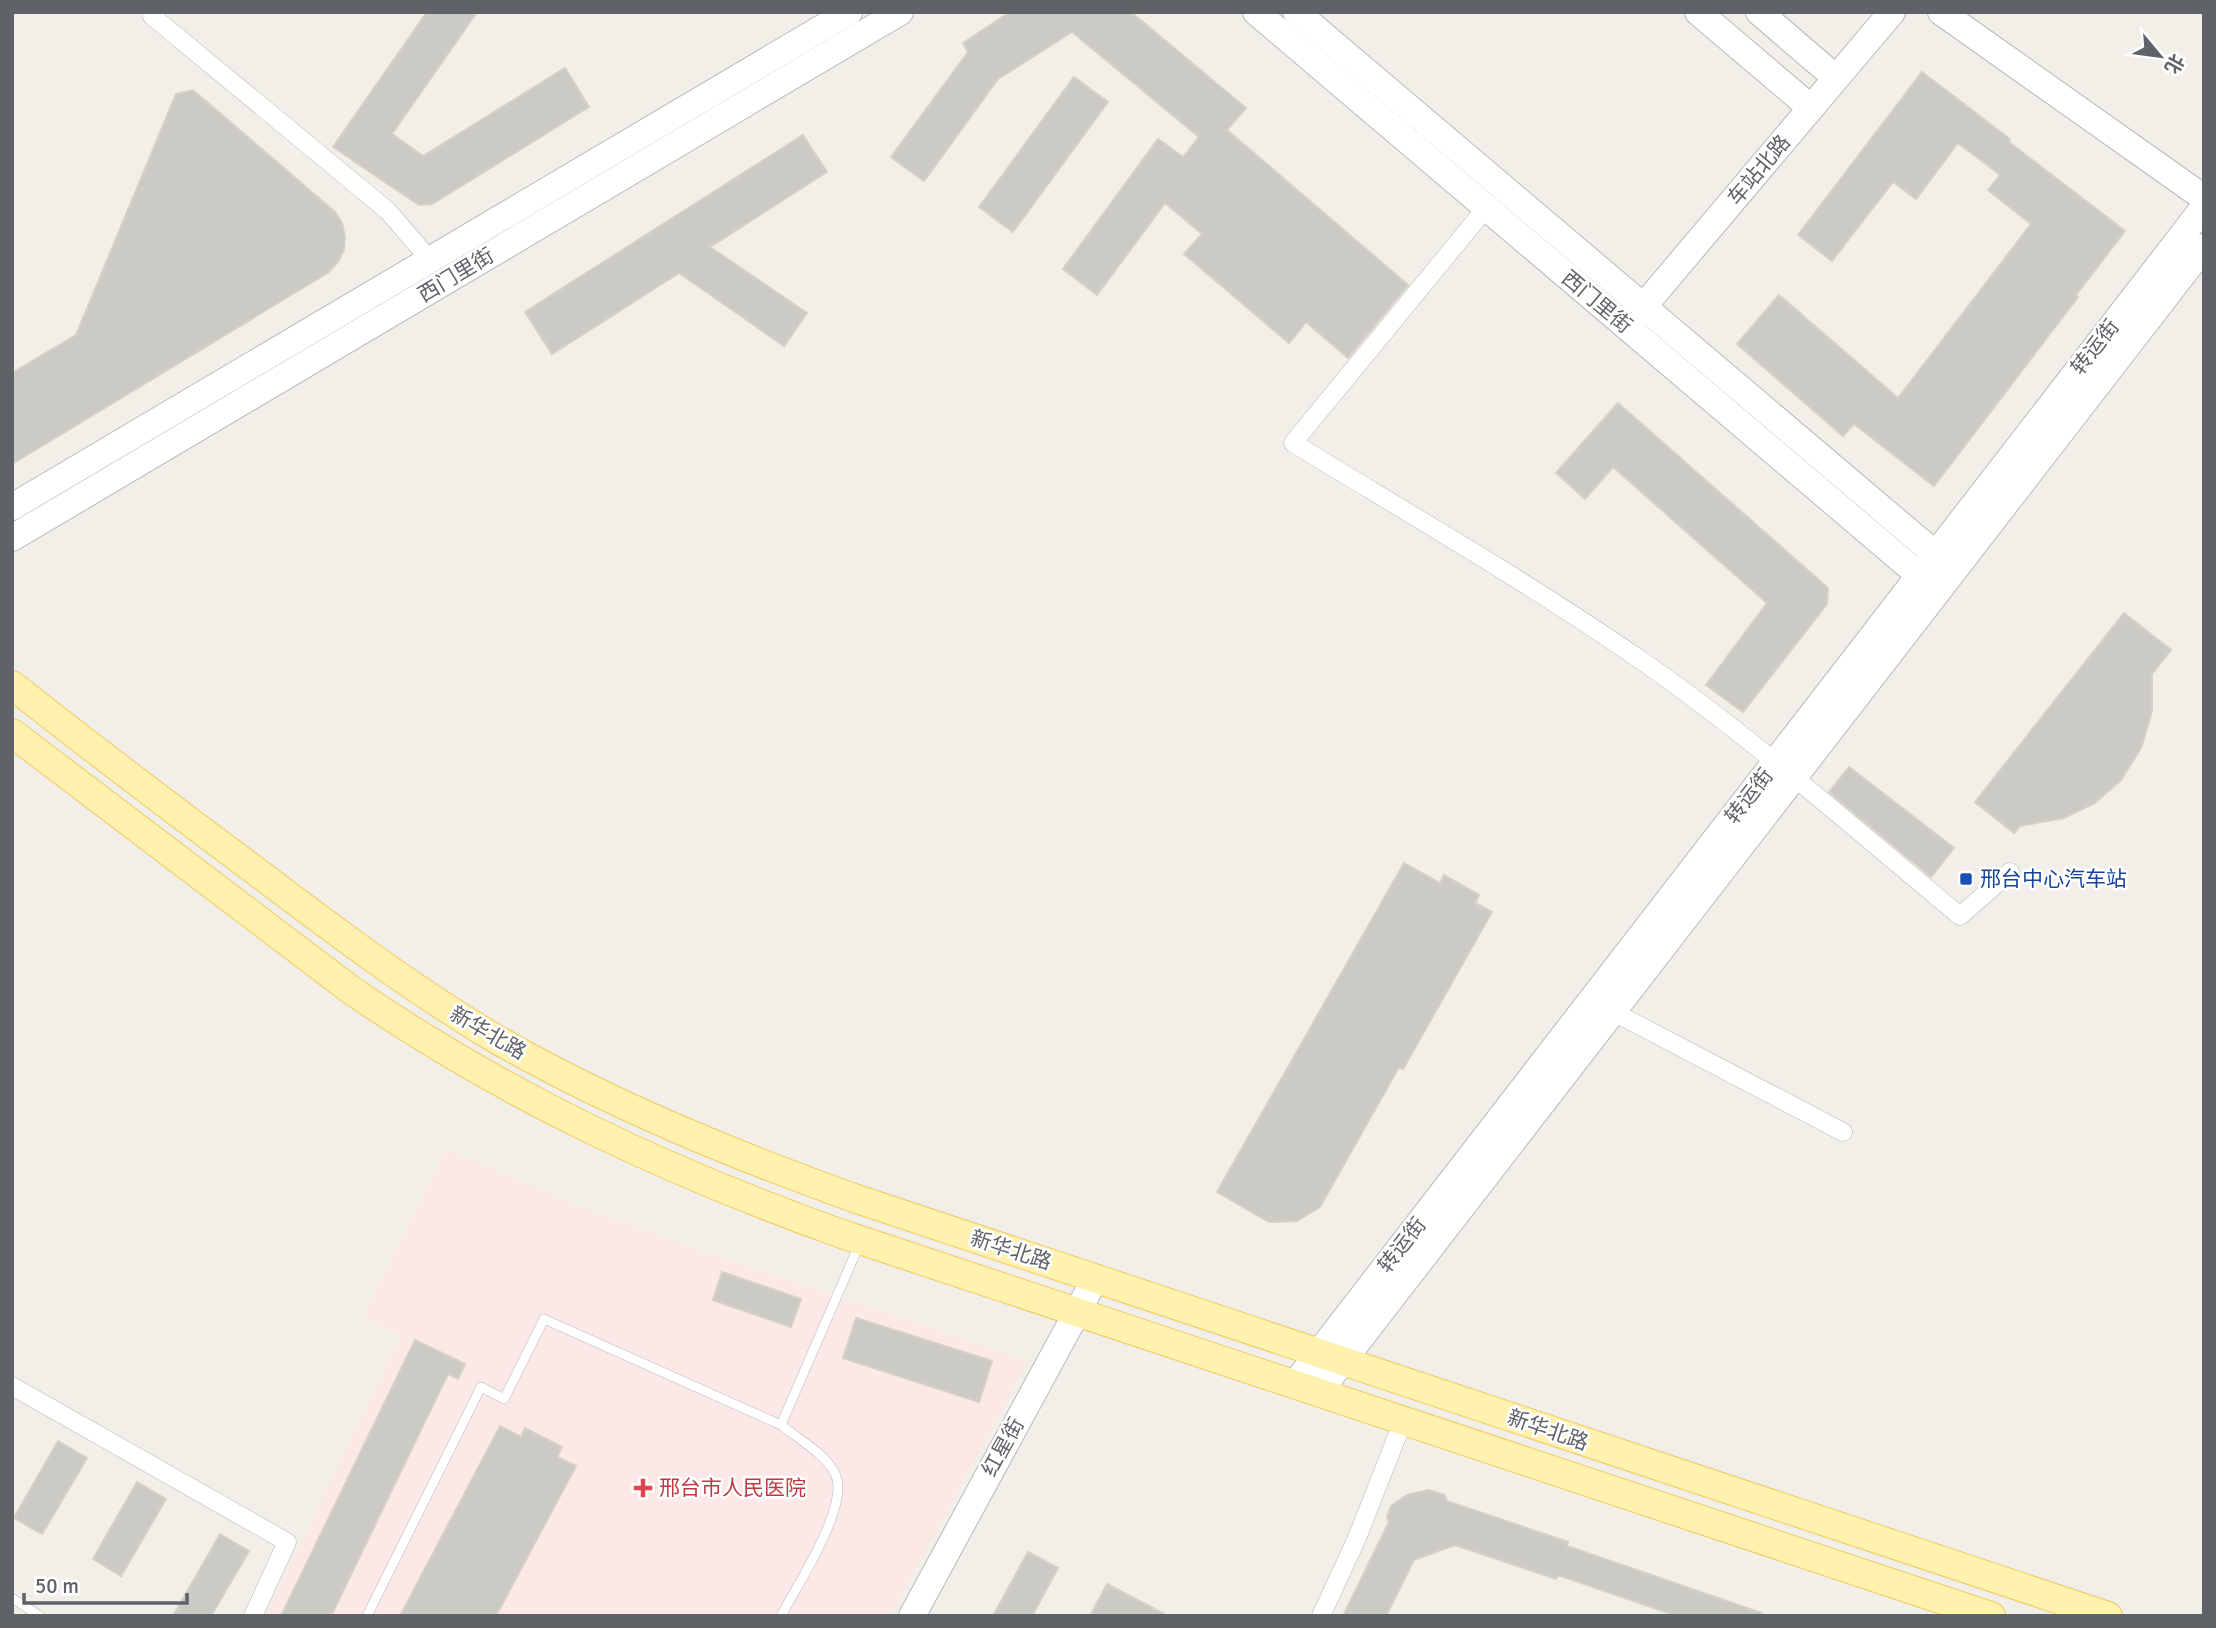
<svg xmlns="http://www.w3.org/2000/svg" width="2216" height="1628" font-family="Signika,'Noto Sans SC',sans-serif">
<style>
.medical{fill:#fce8e6}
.building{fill:#cccac5;stroke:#d6d1c6;stroke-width:2}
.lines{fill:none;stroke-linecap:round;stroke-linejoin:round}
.lane-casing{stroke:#b5b8bc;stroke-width:10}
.street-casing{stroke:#b5b8bc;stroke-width:19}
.secondary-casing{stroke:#b6babf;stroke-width:28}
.primary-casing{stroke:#f2c960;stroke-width:30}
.lane{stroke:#fff;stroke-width:9}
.street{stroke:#fff;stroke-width:18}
.secondary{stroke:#fff;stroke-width:26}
.primary{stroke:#fff2af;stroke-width:28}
.transit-dot{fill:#1a4fb4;stroke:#fff;stroke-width:2.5}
.health-dot{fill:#e0444e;stroke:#fff;stroke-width:2.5}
.labels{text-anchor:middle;stroke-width:5;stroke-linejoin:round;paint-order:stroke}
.street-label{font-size:21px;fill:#5f6368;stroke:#fff}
.transit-label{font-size:21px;fill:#164399;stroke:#fff;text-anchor:start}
.health-label{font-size:21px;fill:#be3a42;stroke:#fff;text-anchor:start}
</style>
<rect width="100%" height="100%" fill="#f1efe8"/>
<polygon class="medical" points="446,1149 584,1208 718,1257 1028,1361 890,1616 266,1616 401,1336 363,1316"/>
<g class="building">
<polygon points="427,12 477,12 392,134 423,156 565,68 589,107 432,204 419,205 333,147"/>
<polygon points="1010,12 1131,12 1246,108 1227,130 1408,285 1348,358 1306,322 1289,343 1184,254 1202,234 1165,203 1097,295 1063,269 1158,139 1183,157 1199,137 1072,32 998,79 924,181 891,157 968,52 963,43"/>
<polygon points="1922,72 2010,139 2009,142 2125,231 2076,295 2078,297 1934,486 1854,424 1843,436 1737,344 1779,295 1898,398 2031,224 1988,190 2000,175 1958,143 1916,199 1893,182 1832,261 1798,235"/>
<polygon points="1074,77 1108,102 1013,232 979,207"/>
<polygon points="193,90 335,212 342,223 345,237 344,250 338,262 329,272 12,464 12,373 76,335 176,94"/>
<polygon points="803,135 827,172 710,247 807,313 784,346 679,273 552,354 525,312"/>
<polygon points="1618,403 1828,588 1827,604 1743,712 1706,685 1767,603 1613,467 1585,499 1556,473"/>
<polygon points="2124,613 2171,650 2152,674 2152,711 2141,748 2121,780 2095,803 2064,818 2020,826 2014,833 1975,802"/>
<polygon points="1849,767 1954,848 1931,877 1829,792"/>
<polygon points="1404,863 1440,883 1444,875 1479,895 1475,903 1492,912 1403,1069 1399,1067 1320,1207 1297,1221 1269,1222 1217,1192"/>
<polygon points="722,1272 801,1299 791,1327 713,1300"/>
<polygon points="856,1318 992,1361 979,1402 843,1358"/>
<polygon points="415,1340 465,1364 458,1379 448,1374 331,1616 281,1616"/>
<polygon points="500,1426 521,1437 525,1428 562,1447 557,1457 576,1466 496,1616 400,1616"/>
<polygon points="58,1441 87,1458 42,1534 14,1518"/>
<polygon points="137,1482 166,1499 121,1576 93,1559"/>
<polygon points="1429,1490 1445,1495 1447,1501 1568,1542 1567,1546 1762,1613 1761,1616 1677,1616 1558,1575 1556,1579 1455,1545 1414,1560 1386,1616 1343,1616 1389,1522 1387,1517 1391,1506 1407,1495"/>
<polygon points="220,1534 249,1551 211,1616 173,1616"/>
<polygon points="1028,1552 1058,1568 1032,1616 993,1616"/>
<polygon points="1107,1584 1168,1616 1090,1616"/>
</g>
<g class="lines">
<g class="lane-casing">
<g id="lane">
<polyline points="12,1598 40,1616"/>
<polyline points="367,1616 481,1387 504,1399 544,1319 781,1425 859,1245"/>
<path d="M781,1616C796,1587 849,1507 836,1476C828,1455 798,1439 781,1425"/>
</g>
</g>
<g class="street-casing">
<g id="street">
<polyline points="152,16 388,211 430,260"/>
<path d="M1486,208L1293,443C1411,515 1531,584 1645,663C1755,740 1856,830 1960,916L2010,872"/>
<polyline points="1604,1007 1843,1132"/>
<polyline points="12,1386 287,1542 253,1616"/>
<polyline points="1321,1616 1357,1538 1403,1421"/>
</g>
</g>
<g class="secondary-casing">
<g id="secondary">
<polyline points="1256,12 1932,586"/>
<polyline points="1296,12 1947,564"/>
<polyline points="1698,12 1811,108"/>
<polyline points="1759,12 1836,78"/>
<polyline points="1941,12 2204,198"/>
<polyline points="1632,320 1892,12"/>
<polyline points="12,507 849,12"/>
<polyline points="12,538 900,12"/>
<polyline points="1294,1385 2204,207"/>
<polyline points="1318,1393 2204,247"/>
<polyline points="912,1616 1095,1279"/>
</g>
</g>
<g class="primary-casing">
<g id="primary">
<path d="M12,685C93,749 175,811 257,872C335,931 412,989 496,1039C609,1104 732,1154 854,1198L2108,1616"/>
<path d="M12,733L351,990C505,1096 666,1171 842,1234L1991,1616"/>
</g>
</g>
<use href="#lane" class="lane"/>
<use href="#street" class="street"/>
<use href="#secondary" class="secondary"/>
<use href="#primary" class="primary"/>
</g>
<rect class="transit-dot" x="1959" y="872" width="14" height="14" rx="3.5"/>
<path class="health-dot" d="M639.5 1477.5h7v7h7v7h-7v7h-7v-7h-7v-7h7z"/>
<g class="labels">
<g class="street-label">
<text transform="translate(1759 170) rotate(-50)" y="7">车站北路</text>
<text transform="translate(456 275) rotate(-31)" y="7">西门里街</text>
<text transform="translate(1597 302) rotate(40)" y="7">西门里街</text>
<text transform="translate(2095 347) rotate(-52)" y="7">转运街</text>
<text transform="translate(1749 796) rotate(-52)" y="7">转运街</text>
<text transform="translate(488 1033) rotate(30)" y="7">新华北路</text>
<text transform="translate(1402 1245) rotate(-52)" y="7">转运街</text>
<text transform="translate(1011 1250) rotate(18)" y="7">新华北路</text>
<text transform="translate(1548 1430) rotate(19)" y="7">新华北路</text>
<text transform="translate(1003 1447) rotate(-61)" y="7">红星街</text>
</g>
<g class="transit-label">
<text x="1980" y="886">邢台中心汽车站</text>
</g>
<g class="health-label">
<text x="659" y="1495">邢台市人民医院</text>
</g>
</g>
<rect width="2216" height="1628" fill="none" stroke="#5f6368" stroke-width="28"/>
<g transform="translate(2160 56) rotate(119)" stroke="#ffffff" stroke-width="5" paint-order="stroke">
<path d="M0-5L12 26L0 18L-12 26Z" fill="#5f6368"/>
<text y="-10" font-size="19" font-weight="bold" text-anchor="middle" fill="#5f6368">北</text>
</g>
<path d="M24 1593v10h163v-10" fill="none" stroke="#5f6368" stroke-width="3.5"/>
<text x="35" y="1593" font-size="21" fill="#5f6368" stroke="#ffffff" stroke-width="5" paint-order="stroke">50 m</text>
</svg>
